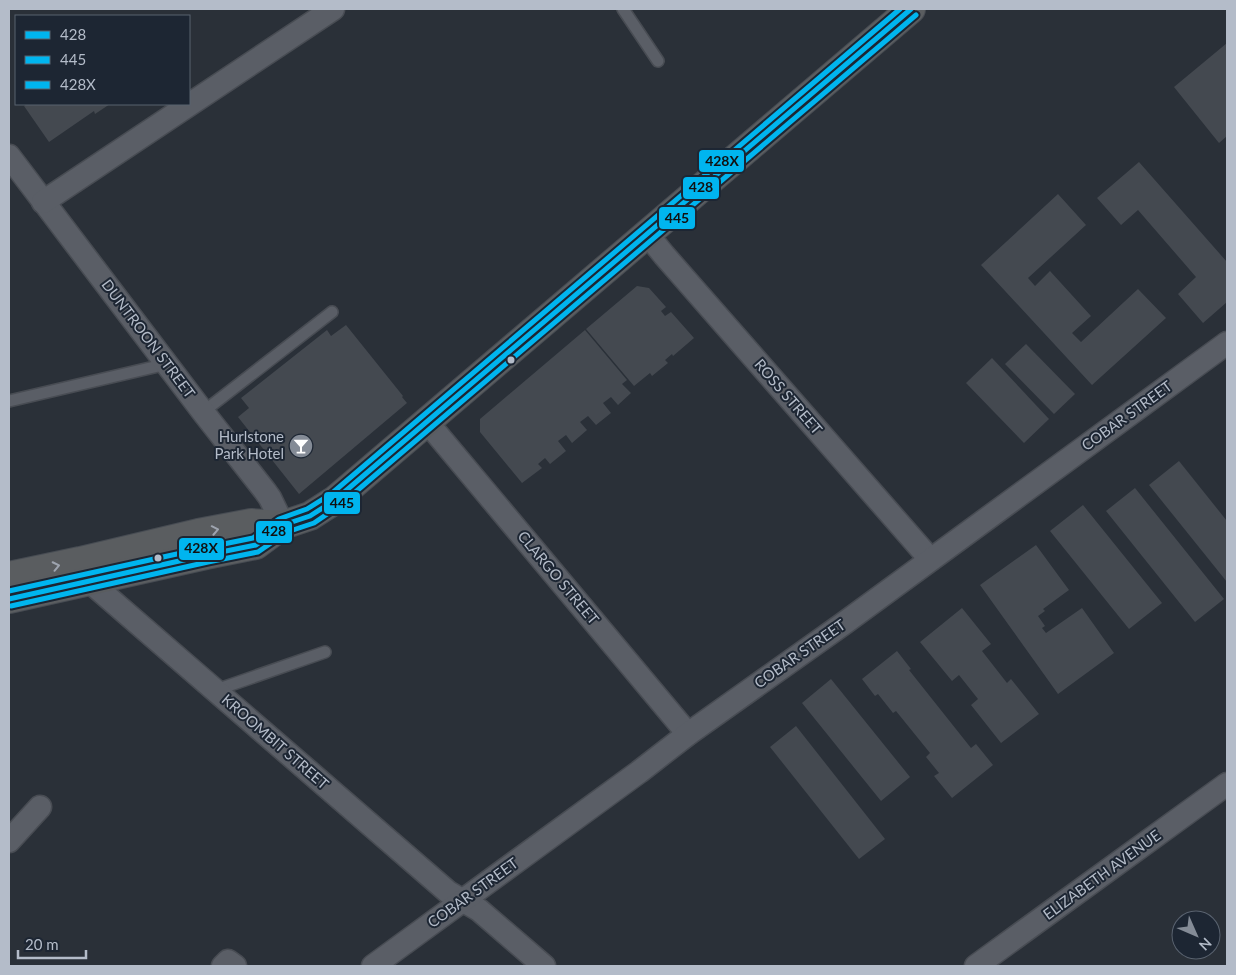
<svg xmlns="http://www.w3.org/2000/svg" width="1236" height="975" font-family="Lato,sans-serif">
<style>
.building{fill:#444950}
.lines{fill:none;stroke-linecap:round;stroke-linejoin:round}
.lane-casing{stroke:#484c53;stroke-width:14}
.street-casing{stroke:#484c53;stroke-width:25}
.highway-casing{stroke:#474c53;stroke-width:30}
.lane{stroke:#5a5e66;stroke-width:11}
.street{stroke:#5a5e66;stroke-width:22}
.highway{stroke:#5a5d60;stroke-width:28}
.bus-1-casing{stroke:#1d2633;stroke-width:9}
.bus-2-casing{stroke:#1d2633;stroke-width:9}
.bus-3-casing{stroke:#1d2633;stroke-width:9}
.bus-1{stroke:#00b5ef;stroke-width:5}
.bus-2{stroke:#00b5ef;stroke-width:5}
.bus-3{stroke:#00b5ef;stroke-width:5}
.oneway{stroke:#9ea4af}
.bus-dot{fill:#b4bcc9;stroke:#1d2633;stroke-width:2}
.labels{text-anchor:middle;stroke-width:4;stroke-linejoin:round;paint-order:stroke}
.street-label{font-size:15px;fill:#b4bcc9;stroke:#1d2633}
.poi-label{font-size:15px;fill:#b4bcc9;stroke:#1d2633;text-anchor:end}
.line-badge{stroke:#1d2633;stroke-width:2}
.pale-badge-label{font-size:14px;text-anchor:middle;font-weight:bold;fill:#111}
</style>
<rect width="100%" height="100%" fill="#2a3038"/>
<g class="building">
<polygon points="1227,43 1227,136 1219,143 1174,87"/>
<polygon points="27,104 110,104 95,114 94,111 49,142 24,106"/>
<polygon points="1139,162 1227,262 1227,302 1203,323 1178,294 1196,277 1138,210 1121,225 1097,198"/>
<polygon points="1058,194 1086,225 1028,278 1035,286 1050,271 1091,316 1072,333 1081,342 1138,289 1166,318 1092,385 981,265"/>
<polygon points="637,286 649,288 666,307 661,311 665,316 671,312 694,338 673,356 672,354 665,360 668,363 652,376 650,373 634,386 586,329"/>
<polygon points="346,325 403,396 402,397 407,403 299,494 238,417 249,408 241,398 327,330 331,336"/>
<polygon points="585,330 627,380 622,384 631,393 618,405 611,397 603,403 611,413 596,425 588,416 580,422 587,430 572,443 566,435 558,441 566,451 550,464 545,458 538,464 542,468 522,483 480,432 480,419"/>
<polygon points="1026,344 1075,394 1054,414 1005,364"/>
<polygon points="992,358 1049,419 1024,443 966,383"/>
<polygon points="1179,461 1227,521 1227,582 1149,485"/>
<polygon points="1135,488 1224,599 1195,622 1106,511"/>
<polygon points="1083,505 1162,603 1129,629 1050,531"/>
<polygon points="1036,545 1069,590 1043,609 1045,611 1038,616 1045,626 1042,628 1046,633 1082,608 1114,653 1058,694 980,585"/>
<polygon points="962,608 991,644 982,651 1007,683 1011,679 1039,714 1001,743 971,705 978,699 959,675 952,681 920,642"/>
<polygon points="897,651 911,669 909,670 971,748 976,744 993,765 952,798 934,776 939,773 926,757 930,753 896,711 893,713 878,694 875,696 862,679"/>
<polygon points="831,679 910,777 881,801 802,703"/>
<polygon points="796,726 885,839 859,859 770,747"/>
</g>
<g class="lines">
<g class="lane-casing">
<g id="lane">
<polyline points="623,9 658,61"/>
<polyline points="9,401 167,364"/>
<polyline points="203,412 332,312"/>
<polyline points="216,690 325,652"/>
</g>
</g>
<g class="street-casing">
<g id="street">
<polyline points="9,156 203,412 265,491 270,498 283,525"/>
<polyline points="43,202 333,9"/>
<polyline points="647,234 664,255 930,559"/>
<polyline points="427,422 688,734"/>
<polyline points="89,581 448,892 479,910 544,966"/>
<polyline points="9,841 40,807"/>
<polyline points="223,966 228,961 235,966"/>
<polyline points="373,966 639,772 688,734 843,624 1227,343"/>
<polyline points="976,966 1227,784"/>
</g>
</g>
<g class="highway-casing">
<g id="highway">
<polyline points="9,576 80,561 198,533 251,523 283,525"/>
<polyline points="9,599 206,555 256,545 283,525 310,516 335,500 911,9"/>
</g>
</g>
<use href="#lane" class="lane"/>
<use href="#street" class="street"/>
<use href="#highway" class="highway"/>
<g class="bus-1-casing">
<polyline id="bus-1" points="9,599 206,555 256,545 283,525 310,516 335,500 911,9"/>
</g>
<g class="bus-2-casing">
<polyline id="bus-2" points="11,606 208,562 258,552 287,532 314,523 339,506 916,15"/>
</g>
<g class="bus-3-casing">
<polyline id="bus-3" points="9,591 204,548 253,538 279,519 307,509 331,494 900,9"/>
</g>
<use href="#bus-1" class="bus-1"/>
<use href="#bus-2" class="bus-2"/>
<use href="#bus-3" class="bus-3"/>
</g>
<defs><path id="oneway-chevron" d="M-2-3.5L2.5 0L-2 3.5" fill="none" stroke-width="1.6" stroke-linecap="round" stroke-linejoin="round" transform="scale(1.25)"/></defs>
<g class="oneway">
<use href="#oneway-chevron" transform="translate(215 530) rotate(-11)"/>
<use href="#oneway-chevron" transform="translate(56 566) rotate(-12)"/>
</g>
<defs>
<g id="bar-disc" transform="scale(1.25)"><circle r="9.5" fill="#848b96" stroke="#1d2633"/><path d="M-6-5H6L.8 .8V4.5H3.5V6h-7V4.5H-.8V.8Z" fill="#fff"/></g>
</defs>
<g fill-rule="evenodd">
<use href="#bar-disc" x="301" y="446"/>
</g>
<g class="bus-dot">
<circle cx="511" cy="360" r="4.5"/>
<circle cx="158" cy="558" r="4.5"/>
</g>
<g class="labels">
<g class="street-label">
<text transform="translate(148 339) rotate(53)" y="5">DUNTROON STREET</text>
<text transform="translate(788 397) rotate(49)" y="5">ROSS STREET</text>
<text transform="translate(1127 416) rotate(-36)" y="5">COBAR STREET</text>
<text transform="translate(558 578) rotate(50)" y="5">CLARGO STREET</text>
<text transform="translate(800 654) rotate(-35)" y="5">COBAR STREET</text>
<text transform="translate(275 742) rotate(41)" y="5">KROOMBIT STREET</text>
<text transform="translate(1102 875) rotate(-36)" y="5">ELIZABETH AVENUE</text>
<text transform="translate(473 893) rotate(-36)" y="5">COBAR STREET</text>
</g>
<g class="poi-label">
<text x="284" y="442">Hurlstone<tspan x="284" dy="17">Park Hotel</tspan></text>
</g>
</g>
<g class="line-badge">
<rect x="698" y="149" width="47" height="24" rx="5" fill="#00b5ef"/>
<rect x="682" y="176" width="38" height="24" rx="5" fill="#00b5ef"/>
<rect x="658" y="206" width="38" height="24" rx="5" fill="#00b5ef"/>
<rect x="323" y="491" width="38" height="24" rx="5" fill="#00b5ef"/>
<rect x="255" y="520" width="38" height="24" rx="5" fill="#00b5ef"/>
<rect x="178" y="537" width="47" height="24" rx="5" fill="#00b5ef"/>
</g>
<g class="pale-badge-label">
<text x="722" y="166">428X</text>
<text x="701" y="192">428</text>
<text x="677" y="223">445</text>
<text x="342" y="508">445</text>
<text x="274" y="536">428</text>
<text x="201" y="553">428X</text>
</g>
<rect width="1236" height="975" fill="none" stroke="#b4bcc9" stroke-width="20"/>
<rect x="15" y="15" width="175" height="90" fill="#1d2633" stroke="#59626f"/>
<rect x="25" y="31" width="25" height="8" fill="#00b5ef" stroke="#59626f"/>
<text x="60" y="40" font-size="15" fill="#b4bcc9">428</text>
<rect x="25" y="56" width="25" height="8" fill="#00b5ef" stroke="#59626f"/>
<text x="60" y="65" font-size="15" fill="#b4bcc9">445</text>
<rect x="25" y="81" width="25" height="8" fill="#00b5ef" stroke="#59626f"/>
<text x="60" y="90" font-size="15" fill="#b4bcc9">428X</text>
<g transform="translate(1196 935) rotate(135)"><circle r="24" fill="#1d2633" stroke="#59626f"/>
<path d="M0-4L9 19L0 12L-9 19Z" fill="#848b96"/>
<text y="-8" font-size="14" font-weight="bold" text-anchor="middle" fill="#b4bcc9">N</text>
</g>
<path d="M18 950v8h68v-8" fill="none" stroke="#b4bcc9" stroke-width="2.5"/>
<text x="25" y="950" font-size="15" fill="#b4bcc9" stroke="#1d2633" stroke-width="4" paint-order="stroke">20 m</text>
</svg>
